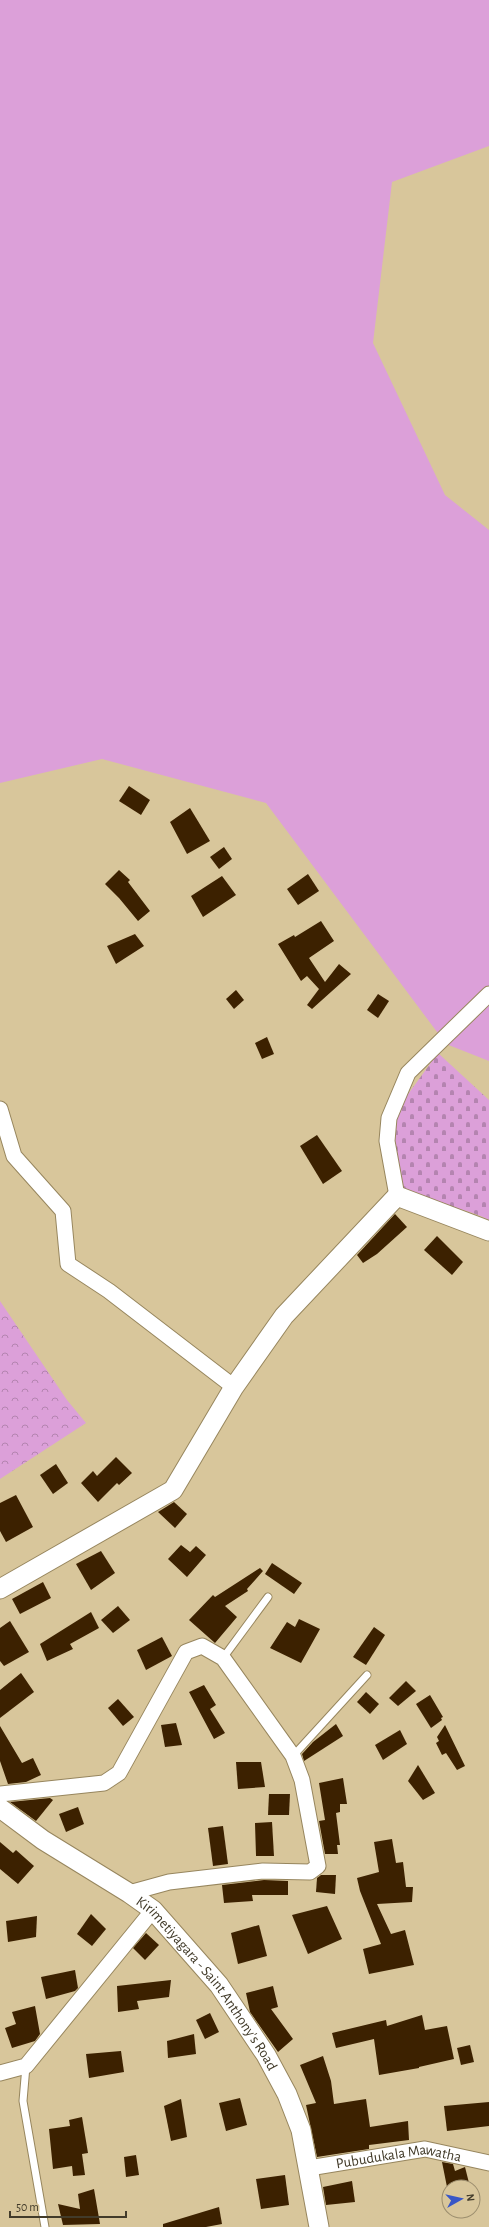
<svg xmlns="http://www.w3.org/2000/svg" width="489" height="2227" font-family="'Alegreya Sans',sans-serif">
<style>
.grass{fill:#dca0d9}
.cemetery{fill:url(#cemetery-stones)}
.park{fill:url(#park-crowns)}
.building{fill:#3c2100}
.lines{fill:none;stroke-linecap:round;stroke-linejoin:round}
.service-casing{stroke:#97865e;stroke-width:9}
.minor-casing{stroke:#97865e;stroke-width:17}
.tertiary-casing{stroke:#97865e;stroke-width:21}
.service{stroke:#fff;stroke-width:7}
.minor{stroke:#fff;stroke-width:15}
.tertiary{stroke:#fff;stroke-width:19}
.labels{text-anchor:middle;stroke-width:4;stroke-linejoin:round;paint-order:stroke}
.street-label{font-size:15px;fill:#423b2a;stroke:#d8c69b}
</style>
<defs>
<pattern id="cemetery-stones" width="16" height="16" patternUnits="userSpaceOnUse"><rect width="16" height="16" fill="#dca0d9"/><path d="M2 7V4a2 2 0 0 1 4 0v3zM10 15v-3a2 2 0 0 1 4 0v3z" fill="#b484b0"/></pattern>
<pattern id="park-crowns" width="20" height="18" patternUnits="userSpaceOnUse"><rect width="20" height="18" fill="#dca0d9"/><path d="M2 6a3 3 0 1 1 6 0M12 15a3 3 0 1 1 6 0" fill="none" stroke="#b484b0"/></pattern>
</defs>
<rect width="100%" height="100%" fill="#d8c69b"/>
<polygon class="grass" points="0,0 489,0 489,146 392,182 373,343 445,495 489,530 489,1061 446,1044 266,803 102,759 0,783"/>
<path class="cemetery" d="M438,1053L489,1100V1220C461,1205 419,1204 397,1183L394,1140L398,1108Z"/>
<polygon class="park" points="0,1301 67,1400 86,1423 0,1479"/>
<g class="building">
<polygon points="129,786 150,800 141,815 119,801"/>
<polygon points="190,808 210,841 187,854 170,822"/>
<polygon points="224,847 232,859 219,869 210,857"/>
<polygon points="119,870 130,880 128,882 150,911 138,921 119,898 105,884"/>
<polygon points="308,874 319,891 298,905 287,889"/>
<polygon points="222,876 236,895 203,917 191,896"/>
<polygon points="321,921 334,941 309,958 325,982 339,964 351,974 312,1009 307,1005 319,989 307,976 301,981 278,944 294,935 295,937"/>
<polygon points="135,934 144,946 116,964 107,946"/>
<polygon points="236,990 244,1000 234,1009 226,999"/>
<polygon points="378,994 389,1001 378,1018 367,1010"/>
<polygon points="267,1037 274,1054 262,1059 255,1043"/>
<polygon points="317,1135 342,1171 323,1184 300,1146"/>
<polygon points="395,1214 407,1227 377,1254 363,1263 357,1255"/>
<polygon points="437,1236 463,1262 452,1275 424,1250"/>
<polygon points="116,1457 132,1473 119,1485 117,1483 98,1502 81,1483 93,1471 97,1476"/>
<polygon points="56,1464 68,1483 53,1494 40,1475"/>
<polygon points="16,1495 33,1527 6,1542 0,1531 0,1503"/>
<polygon points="174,1502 187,1514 175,1528 158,1512"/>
<polygon points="181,1545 190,1552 196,1546 206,1555 187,1577 168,1559"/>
<polygon points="101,1551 115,1573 91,1590 76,1564"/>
<polygon points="272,1563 302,1583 294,1594 265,1574"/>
<polygon points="260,1568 263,1571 247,1589 248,1591 225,1606 237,1617 215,1643 189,1620 213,1595 215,1597"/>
<polygon points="43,1582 51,1598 20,1614 12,1599"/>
<polygon points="118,1606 130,1620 113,1633 101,1620"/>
<polygon points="91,1612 99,1628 70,1644 73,1649 47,1661 40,1644"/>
<polygon points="299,1619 320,1629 301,1663 270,1648 287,1622 295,1627"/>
<polygon points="10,1621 29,1652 4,1666 0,1661 0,1628"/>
<polygon points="374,1627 385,1635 366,1665 353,1657"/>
<polygon points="162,1637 172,1656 146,1670 137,1650"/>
<polygon points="21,1673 34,1692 0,1718 0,1690"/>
<polygon points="406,1681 416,1691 398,1706 389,1698"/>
<polygon points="204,1685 216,1705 210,1709 225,1733 214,1739 189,1692"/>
<polygon points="366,1692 379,1704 370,1714 357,1702"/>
<polygon points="430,1695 443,1717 441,1718 442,1720 431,1728 416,1704"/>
<polygon points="118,1699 134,1717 123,1726 108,1708"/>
<polygon points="176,1723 182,1745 165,1747 161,1725"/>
<polygon points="336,1724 343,1736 304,1761 302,1754 313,1742"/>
<polygon points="445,1725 465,1766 457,1770 446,1753 442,1755 436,1743 439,1741 437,1737"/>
<polygon points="0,1726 22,1763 33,1758 41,1775 26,1782 8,1784 0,1761"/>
<polygon points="400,1730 407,1744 383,1760 375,1745"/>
<polygon points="236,1762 261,1762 265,1787 238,1789"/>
<polygon points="418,1765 435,1793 423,1800 408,1781"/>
<polygon points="343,1778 347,1804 340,1804 340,1812 336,1813 340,1845 337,1845 338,1854 325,1854 319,1821 325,1820 319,1783"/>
<polygon points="269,1794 290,1794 289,1815 268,1815"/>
<polygon points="50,1798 53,1800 36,1821 10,1802"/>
<polygon points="78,1807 84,1824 66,1832 59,1814"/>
<polygon points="272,1822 274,1856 256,1856 255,1823"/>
<polygon points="223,1826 228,1864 213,1866 208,1828"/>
<polygon points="392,1839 396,1863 403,1862 406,1887 413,1887 412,1902 377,1904 391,1934 405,1930 414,1965 369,1974 363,1949 381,1944 360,1891 357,1878 379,1872 374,1842"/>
<polygon points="0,1842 13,1853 16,1850 34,1866 18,1884 0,1869"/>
<polygon points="321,1875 336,1875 335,1894 316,1892 317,1878"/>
<polygon points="264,1880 288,1881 288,1895 252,1895 253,1901 224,1903 222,1885"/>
<polygon points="327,1906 342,1939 308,1954 292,1915"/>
<polygon points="91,1914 106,1929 92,1946 77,1934"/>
<polygon points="37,1916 36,1937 8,1942 6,1921"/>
<polygon points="259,1925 267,1956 238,1964 231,1933"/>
<polygon points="146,1933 159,1945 145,1960 133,1948"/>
<polygon points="75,1970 78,1988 75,1991 46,1999 41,1977"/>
<polygon points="171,1980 169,1997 137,2001 139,2009 118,2012 117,1986"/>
<polygon points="273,1986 278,2007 271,2009 293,2039 278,2052 250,2012 246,1993"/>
<polygon points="35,2006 40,2034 35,2041 12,2048 5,2028 16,2024 12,2012"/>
<polygon points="210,2013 219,2032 205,2039 196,2020"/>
<polygon points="422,2015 425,2030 447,2026 454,2059 419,2067 419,2068 379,2075 374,2039 336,2048 332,2033 386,2020 387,2026"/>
<polygon points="194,2034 196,2054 168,2058 167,2041"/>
<polygon points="470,2045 474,2062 461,2065 457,2048"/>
<polygon points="121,2051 124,2072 89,2078 86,2054"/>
<polygon points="323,2056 331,2081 334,2104 366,2099 370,2127 408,2121 409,2140 369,2145 369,2149 317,2157 306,2105 316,2103 300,2065"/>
<polygon points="240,2098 247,2125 226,2131 219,2103"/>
<polygon points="181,2099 187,2137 171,2141 164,2106"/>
<polygon points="489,2102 489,2126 447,2131 444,2106"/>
<polygon points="82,2117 88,2153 82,2154 85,2175 73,2176 72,2166 53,2169 49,2129 70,2126 69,2120"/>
<polygon points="136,2155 139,2175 126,2177 124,2157"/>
<polygon points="442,2162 453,2164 455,2171 465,2167 470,2187 447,2187"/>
<polygon points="285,2175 289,2205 261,2209 256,2179"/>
<polygon points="352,2181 355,2202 326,2205 323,2187"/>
<polygon points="94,2189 100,2224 63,2225 58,2204 80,2209 78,2194"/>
<polygon points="219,2207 222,2224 206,2227 163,2227 163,2224"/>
</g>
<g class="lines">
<g class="service-casing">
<g id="service">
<polyline points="223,1658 268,1597"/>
<polyline points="293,1756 367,1675"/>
<polyline points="26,2066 23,2101 45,2227"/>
</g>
</g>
<g class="minor-casing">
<g id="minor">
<polyline points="0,1109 14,1156 63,1211 68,1264 109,1291 234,1387"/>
<polyline points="397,1196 387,1141 389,1118 408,1073 489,994"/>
<polyline points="0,1794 104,1783 119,1773 186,1652 202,1646 223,1658 293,1756 302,1780 318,1866 310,1872 263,1871 169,1882 129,1893"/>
<polyline points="0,2073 26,2066 153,1910"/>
<path id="s1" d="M309,2168L425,2149L489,2163"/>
</g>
</g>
<g class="tertiary-casing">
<g id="tertiary">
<polyline points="0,1589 173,1490 234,1387 284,1316 397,1196 489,1231"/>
<path id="s2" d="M0,1808L43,1840L129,1893L153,1910L219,1985L266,2055L287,2094L301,2130L319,2227"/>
</g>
</g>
<use href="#service" class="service"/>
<use href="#minor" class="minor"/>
<use href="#tertiary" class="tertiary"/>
</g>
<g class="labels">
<g class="street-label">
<text dy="5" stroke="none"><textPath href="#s2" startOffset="275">Kirimetiyagara - Saint Anthony's Road</textPath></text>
<text dy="5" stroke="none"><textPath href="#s1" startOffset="91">Pubudukala Mawatha</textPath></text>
</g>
</g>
<g transform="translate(461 2199) rotate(82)"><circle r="19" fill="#d8c69b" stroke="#9c8e6e"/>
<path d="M0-3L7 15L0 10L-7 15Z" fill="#3856c7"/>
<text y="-6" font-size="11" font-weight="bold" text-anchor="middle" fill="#423b2a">N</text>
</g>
<path d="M10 2211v6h116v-6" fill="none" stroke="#423b2a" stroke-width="2"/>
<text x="16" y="2211" font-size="12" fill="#423b2a" stroke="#d8c69b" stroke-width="3" paint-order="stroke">50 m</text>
</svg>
